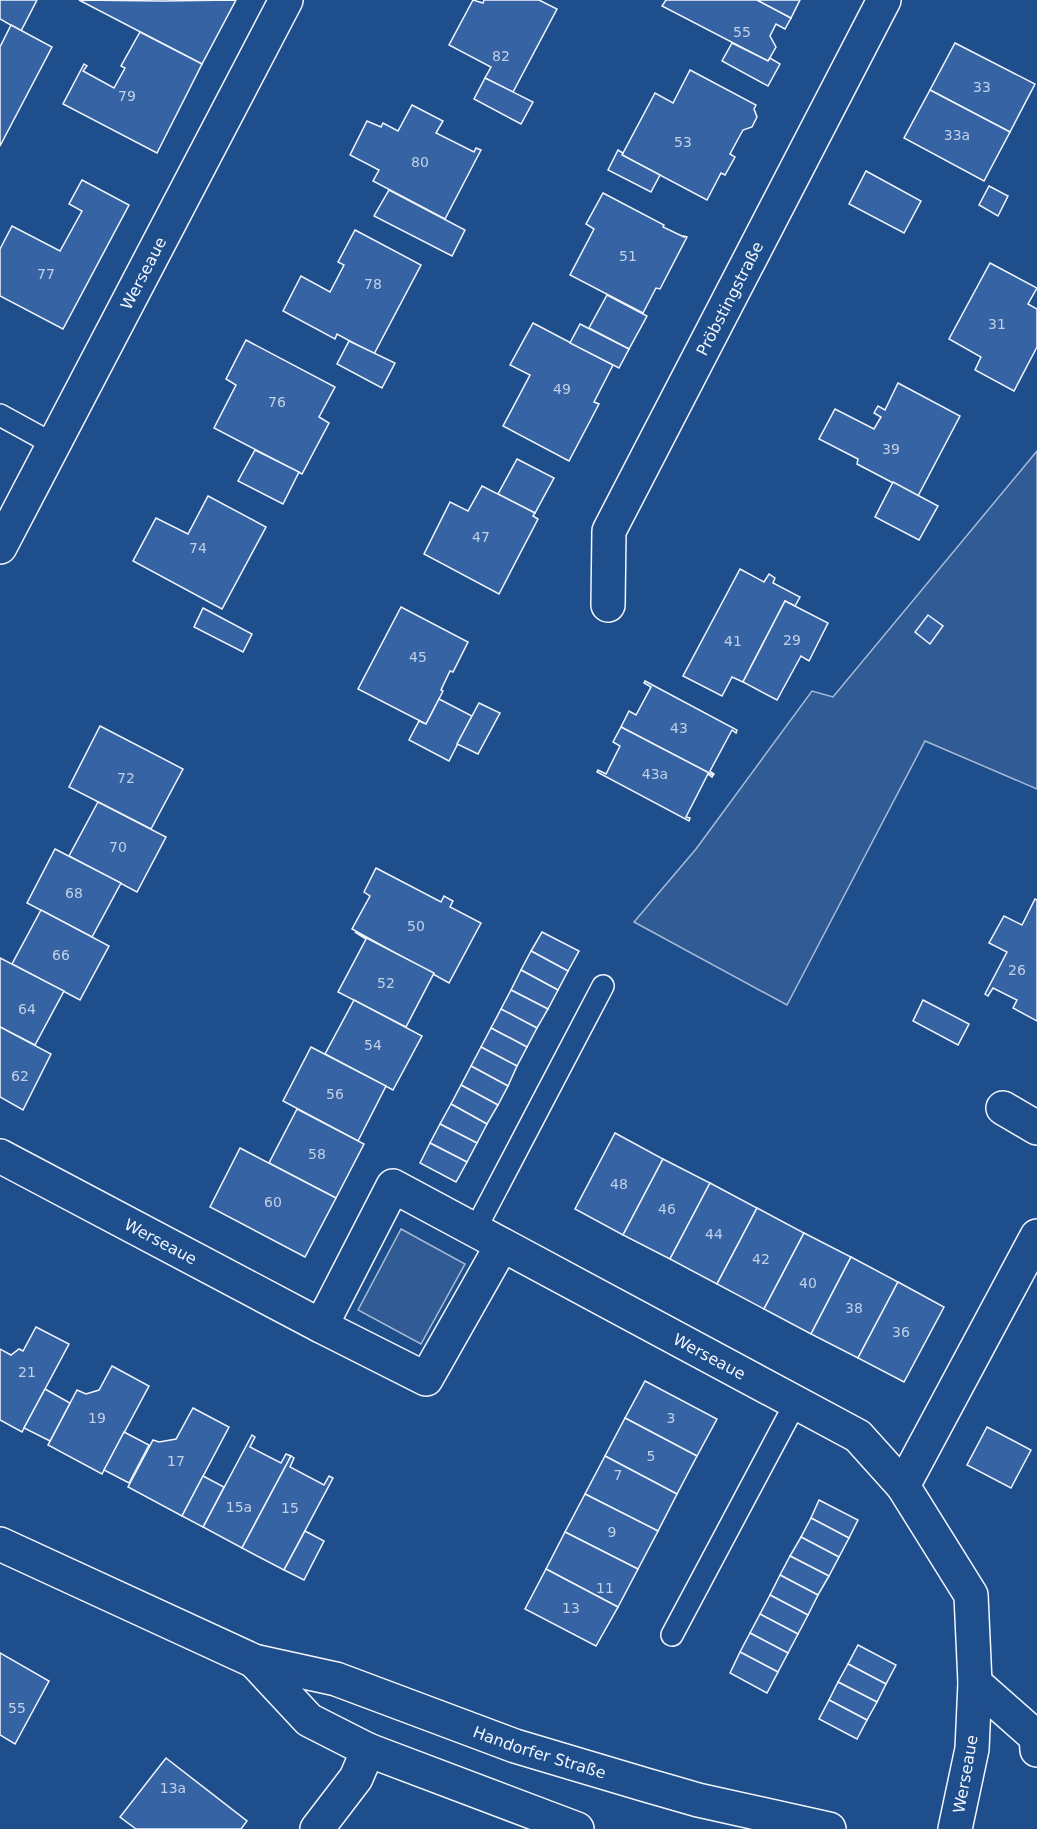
<svg xmlns="http://www.w3.org/2000/svg" width="1037" height="1829" font-family="'DejaVu Sans',sans-serif">
<style>
.built{fill:#305b95;stroke:#a8bbd7;stroke-width:1.5}
.building{fill:#3563a3;stroke:#f2f6ff;stroke-width:1.5}
.lines{fill:none;stroke-linecap:round;stroke-linejoin:round}
.service-casing{stroke:#f2f6ff;stroke-width:24}
.minor-casing{stroke:#f2f6ff;stroke-width:36}
.tertiary-casing{stroke:#f2f6ff;stroke-width:36}
.service{stroke:#1f4e8c;stroke-width:21}
.minor{stroke:#1f4e8c;stroke-width:33}
.tertiary{stroke:#1f4e8c;stroke-width:33}
.labels{text-anchor:middle;stroke-width:4.5;stroke-linejoin:round;paint-order:stroke}
.number-label{font-size:14px;fill:#c3d1e8}
.street-label{font-size:16px;fill:#f2f6ff;stroke:#1f4e8c}
</style>
<rect width="100%" height="100%" fill="#1f4e8c"/>
<g class="built">
<polygon points="1037,451 1037,789 925,741 787,1005 634,922 696,849 812,691 833,697"/>
<polygon points="401,1229 465,1264 421,1344 358,1310"/>
</g>
<g class="building">
<polygon points="0,0 37,0 21,31 0,19"/>
<polygon points="79,0 161,1 236,0 202,64"/>
<polygon points="473,0 483,3 484,0 539,0 557,9 513,92 485,78 491,67 449,45"/>
<polygon points="666,0 757,0 791,18 785,29 776,24 770,36 776,47 768,61 662,6"/>
<polygon points="757,0 800,0 791,18"/>
<polygon points="11,25 52,47 0,146 0,47"/>
<polygon points="140,32 202,64 157,153 63,104 84,64 87,66 83,71 114,88 125,68 121,66"/>
<polygon points="732,43 768,61 770,58 780,64 768,86 722,61"/>
<polygon points="955,43 1035,84 1010,132 930,90"/>
<polygon points="690,70 756,105 754,109 757,117 752,127 743,130 730,154 735,157 725,175 721,173 707,200 622,155 655,93 673,103"/>
<polygon points="485,78 533,102 521,124 474,99"/>
<polygon points="930,90 1010,132 984,181 904,138"/>
<polygon points="412,105 443,121 436,133 474,152 476,148 481,150 445,219 373,181 379,170 350,155 367,121 381,127 383,123 398,131"/>
<polygon points="618,150 623,153 622,155 660,175 651,192 608,170"/>
<polygon points="866,171 921,201 904,233 849,204"/>
<polygon points="82,180 129,205 63,329 0,296 0,249 12,226 60,251 82,211 69,204"/>
<polygon points="989,186 1008,196 998,216 979,205"/>
<polygon points="389,190 465,230 452,256 374,216"/>
<polygon points="603,193 664,225 663,227 684,237 684,236 687,237 660,289 656,288 643,313 570,275 594,229 586,224"/>
<polygon points="355,230 421,265 374,354 337,334 335,339 283,311 301,276 330,292 344,265 338,262"/>
<polygon points="990,263 1037,288 1028,304 1037,309 1037,347 1014,391 975,370 981,357 949,339"/>
<polygon points="607,295 647,316 629,349 589,328"/>
<polygon points="533,323 613,365 594,402 599,404 569,461 503,426 530,375 510,365"/>
<polygon points="580,324 629,349 619,368 570,343"/>
<polygon points="246,340 335,387 319,417 329,423 302,474 214,428 236,385 226,379"/>
<polygon points="349,341 395,363 382,388 337,364"/>
<polygon points="898,383 960,416 918,496 857,464 858,459 819,439 835,409 874,429 881,417 874,413 878,406 885,410"/>
<polygon points="255,450 299,472 283,504 238,481"/>
<polygon points="517,459 554,478 535,513 498,494"/>
<polygon points="893,482 938,506 919,540 875,517"/>
<polygon points="482,486 535,513 533,516 538,519 499,594 424,554 450,502 468,511"/>
<polygon points="208,496 266,527 222,609 133,561 156,518 188,534"/>
<polygon points="740,569 764,582 769,574 775,578 773,583 800,597 795,606 785,601 743,682 732,677 722,696 683,676"/>
<polygon points="785,601 828,623 809,661 801,656 777,700 743,682"/>
<polygon points="401,607 468,642 453,672 450,671 441,690 443,691 426,724 358,689"/>
<polygon points="203,608 252,634 243,652 194,627"/>
<polygon points="928,615 943,626 930,644 915,632"/>
<polygon points="645,681 737,730 736,733 732,730 710,771 714,774 713,775 621,727 629,711 636,715 651,687 644,683"/>
<polygon points="439,699 472,716 449,761 409,740 419,721 426,724"/>
<polygon points="479,703 500,713 478,754 457,744"/>
<polygon points="100,726 183,769 151,829 69,787"/>
<polygon points="621,727 713,775 712,777 708,774 686,817 690,818 689,821 597,772 598,770 606,774 620,746 613,742"/>
<polygon points="98,802 166,837 137,892 69,856"/>
<polygon points="55,849 121,883 92,937 27,903"/>
<polygon points="376,868 441,902 444,896 453,901 450,907 481,923 449,983 352,929 370,896 364,892"/>
<polygon points="1035,899 1037,900 1037,1021 1013,1008 1017,1000 993,988 988,996 985,994 1007,952 989,943 1004,916 1022,925"/>
<polygon points="41,910 109,946 80,1000 12,964"/>
<polygon points="355,932 434,973 406,1027 338,992 366,939"/>
<polygon points="542,932 579,951 568,971 531,951"/>
<polygon points="531,951 568,971 558,990 521,970"/>
<polygon points="0,958 64,991 35,1045 0,1027"/>
<polygon points="521,970 558,990 548,1009 511,990"/>
<polygon points="511,990 548,1009 537,1028 501,1009"/>
<polygon points="354,1000 422,1036 393,1090 325,1054"/>
<polygon points="923,1000 969,1024 958,1045 913,1021"/>
<polygon points="501,1009 537,1028 527,1047 491,1028"/>
<polygon points="0,1027 51,1054 23,1110 0,1097"/>
<polygon points="491,1028 527,1047 517,1066 481,1047"/>
<polygon points="311,1047 386,1086 358,1141 283,1101"/>
<polygon points="481,1047 517,1066 508,1086 471,1066"/>
<polygon points="471,1066 508,1086 498,1105 461,1085"/>
<polygon points="461,1085 498,1105 487,1124 451,1104"/>
<polygon points="451,1104 487,1124 477,1143 440,1124"/>
<polygon points="297,1109 364,1144 336,1198 269,1163"/>
<polygon points="440,1124 477,1143 467,1162 430,1143"/>
<polygon points="615,1133 663,1159 623,1235 575,1209"/>
<polygon points="430,1143 467,1162 456,1182 420,1163"/>
<polygon points="240,1148 336,1198 305,1257 210,1207"/>
<polygon points="663,1159 710,1183 670,1259 623,1235"/>
<polygon points="710,1183 757,1208 717,1284 670,1259"/>
<polygon points="757,1208 804,1233 764,1309 717,1284"/>
<polygon points="804,1233 851,1257 811,1334 764,1309"/>
<polygon points="851,1257 898,1282 858,1358 811,1334"/>
<polygon points="898,1282 944,1307 904,1382 858,1358"/>
<polygon points="36,1327 69,1344 22,1432 0,1420 0,1349 11,1355 19,1349 23,1351"/>
<polygon points="112,1366 149,1386 102,1474 48,1445 77,1390 86,1394 99,1390"/>
<polygon points="645,1381 717,1419 697,1456 625,1418"/>
<polygon points="45,1389 70,1403 50,1441 24,1428"/>
<polygon points="193,1408 229,1427 182,1516 128,1487 153,1440 159,1442 176,1439"/>
<polygon points="625,1418 697,1456 677,1494 605,1456"/>
<polygon points="987,1427 1031,1450 1011,1488 967,1465"/>
<polygon points="124,1432 149,1445 129,1483 104,1470"/>
<polygon points="252,1435 255,1437 250,1447 281,1463 286,1454 291,1456 242,1548 203,1527"/>
<polygon points="291,1456 294,1458 290,1467 324,1485 329,1476 333,1478 284,1570 242,1548"/>
<polygon points="605,1456 677,1494 658,1531 585,1494"/>
<polygon points="203,1476 224,1487 203,1527 182,1516"/>
<polygon points="585,1494 658,1531 638,1569 565,1532"/>
<polygon points="819,1500 858,1520 849,1538 811,1518"/>
<polygon points="811,1518 849,1538 839,1557 801,1537"/>
<polygon points="305,1531 324,1541 304,1580 284,1570"/>
<polygon points="565,1532 638,1569 618,1607 546,1569"/>
<polygon points="801,1537 839,1557 829,1576 790,1556"/>
<polygon points="790,1556 829,1576 818,1595 780,1575"/>
<polygon points="546,1569 618,1607 596,1646 525,1609"/>
<polygon points="780,1575 818,1595 808,1615 770,1595"/>
<polygon points="770,1595 808,1615 798,1634 760,1614"/>
<polygon points="760,1614 798,1634 788,1653 750,1633"/>
<polygon points="750,1633 788,1653 778,1672 740,1652"/>
<polygon points="858,1645 896,1665 886,1684 848,1664"/>
<polygon points="740,1652 778,1672 767,1693 730,1673"/>
<polygon points="0,1653 49,1681 15,1744 0,1735"/>
<polygon points="848,1664 886,1684 877,1702 838,1682"/>
<polygon points="838,1682 877,1702 867,1720 829,1700"/>
<polygon points="829,1700 867,1720 857,1739 819,1719"/>
<polygon points="166,1758 247,1821 241,1829 136,1829 120,1817"/>
</g>
<g class="lines">
<g class="service-casing">
<g id="service">
<polyline points="0,415 53,444"/>
<polyline points="475,1230 603,986"/>
<polyline points="672,1635 796,1402"/>
</g>
</g>
<g class="minor-casing">
<g id="minor">
<path id="s1" d="M0,547L286,0"/>
<path id="s2" d="M608,605L609,531L884,0"/>
<polyline points="1003,1108 1037,1128"/>
<path id="s3" d="M0,1156L321,1326L393,1186L858,1436L903,1486L971,1595L975,1683L972,1749L955,1829"/>
<polyline points="321,1326 426,1379 502,1245"/>
<polyline points="903,1486 1037,1236"/>
<polyline points="975,1683 1036,1737 1037,1750"/>
<polyline points="317,1829 356,1778 368,1750"/>
</g>
</g>
<g class="tertiary-casing">
<g id="tertiary">
<path id="s4" d="M0,1544L254,1661L336,1679L515,1746L646,1785L698,1800L829,1829"/>
<polyline points="254,1661 309,1720 368,1750 577,1829"/>
</g>
</g>
<use href="#service" class="service"/>
<use href="#minor" class="minor"/>
<use href="#tertiary" class="tertiary"/>
</g>
<g class="labels">
<g class="number-label">
<text x="742" y="37">55</text>
<text x="501" y="61">82</text>
<text x="982" y="92">33</text>
<text x="127" y="101">79</text>
<text x="957" y="140">33a</text>
<text x="683" y="147">53</text>
<text x="420" y="167">80</text>
<text x="628" y="261">51</text>
<text x="46" y="279">77</text>
<text x="373" y="289">78</text>
<text x="997" y="329">31</text>
<text x="562" y="394">49</text>
<text x="277" y="407">76</text>
<text x="891" y="454">39</text>
<text x="481" y="542">47</text>
<text x="198" y="553">74</text>
<text x="792" y="645">29</text>
<text x="733" y="646">41</text>
<text x="418" y="662">45</text>
<text x="679" y="733">43</text>
<text x="655" y="779">43a</text>
<text x="126" y="783">72</text>
<text x="118" y="852">70</text>
<text x="74" y="898">68</text>
<text x="416" y="931">50</text>
<text x="61" y="960">66</text>
<text x="1017" y="975">26</text>
<text x="386" y="988">52</text>
<text x="27" y="1014">64</text>
<text x="373" y="1050">54</text>
<text x="20" y="1081">62</text>
<text x="335" y="1099">56</text>
<text x="317" y="1159">58</text>
<text x="619" y="1189">48</text>
<text x="273" y="1207">60</text>
<text x="667" y="1214">46</text>
<text x="714" y="1239">44</text>
<text x="761" y="1264">42</text>
<text x="808" y="1288">40</text>
<text x="854" y="1313">38</text>
<text x="901" y="1337">36</text>
<text x="27" y="1377">21</text>
<text x="97" y="1423">19</text>
<text x="671" y="1423">3</text>
<text x="651" y="1461">5</text>
<text x="176" y="1466">17</text>
<text x="618" y="1480">7</text>
<text x="239" y="1512">15a</text>
<text x="290" y="1513">15</text>
<text x="612" y="1537">9</text>
<text x="605" y="1593">11</text>
<text x="571" y="1613">13</text>
<text x="17" y="1713">55</text>
<text x="173" y="1793">13a</text>
</g>
<g class="street-label">
<text dy="6" stroke="none"><textPath href="#s1" startOffset="309">Werseaue</textPath></text>
<text dy="6" stroke="none"><textPath href="#s2" startOffset="336">Pröbstingstraße</textPath></text>
<text dy="6" stroke="none"><textPath href="#s3" startOffset="182">Werseaue</textPath></text>
<text dy="6" stroke="none"><textPath href="#s3" startOffset="880">Werseaue</textPath></text>
<text dy="6" stroke="none"><textPath href="#s4" startOffset="580">Handorfer Straße</textPath></text>
<text transform="translate(965 1774) rotate(-80)" y="6">Werseaue</text>
</g>
</g>
</svg>
